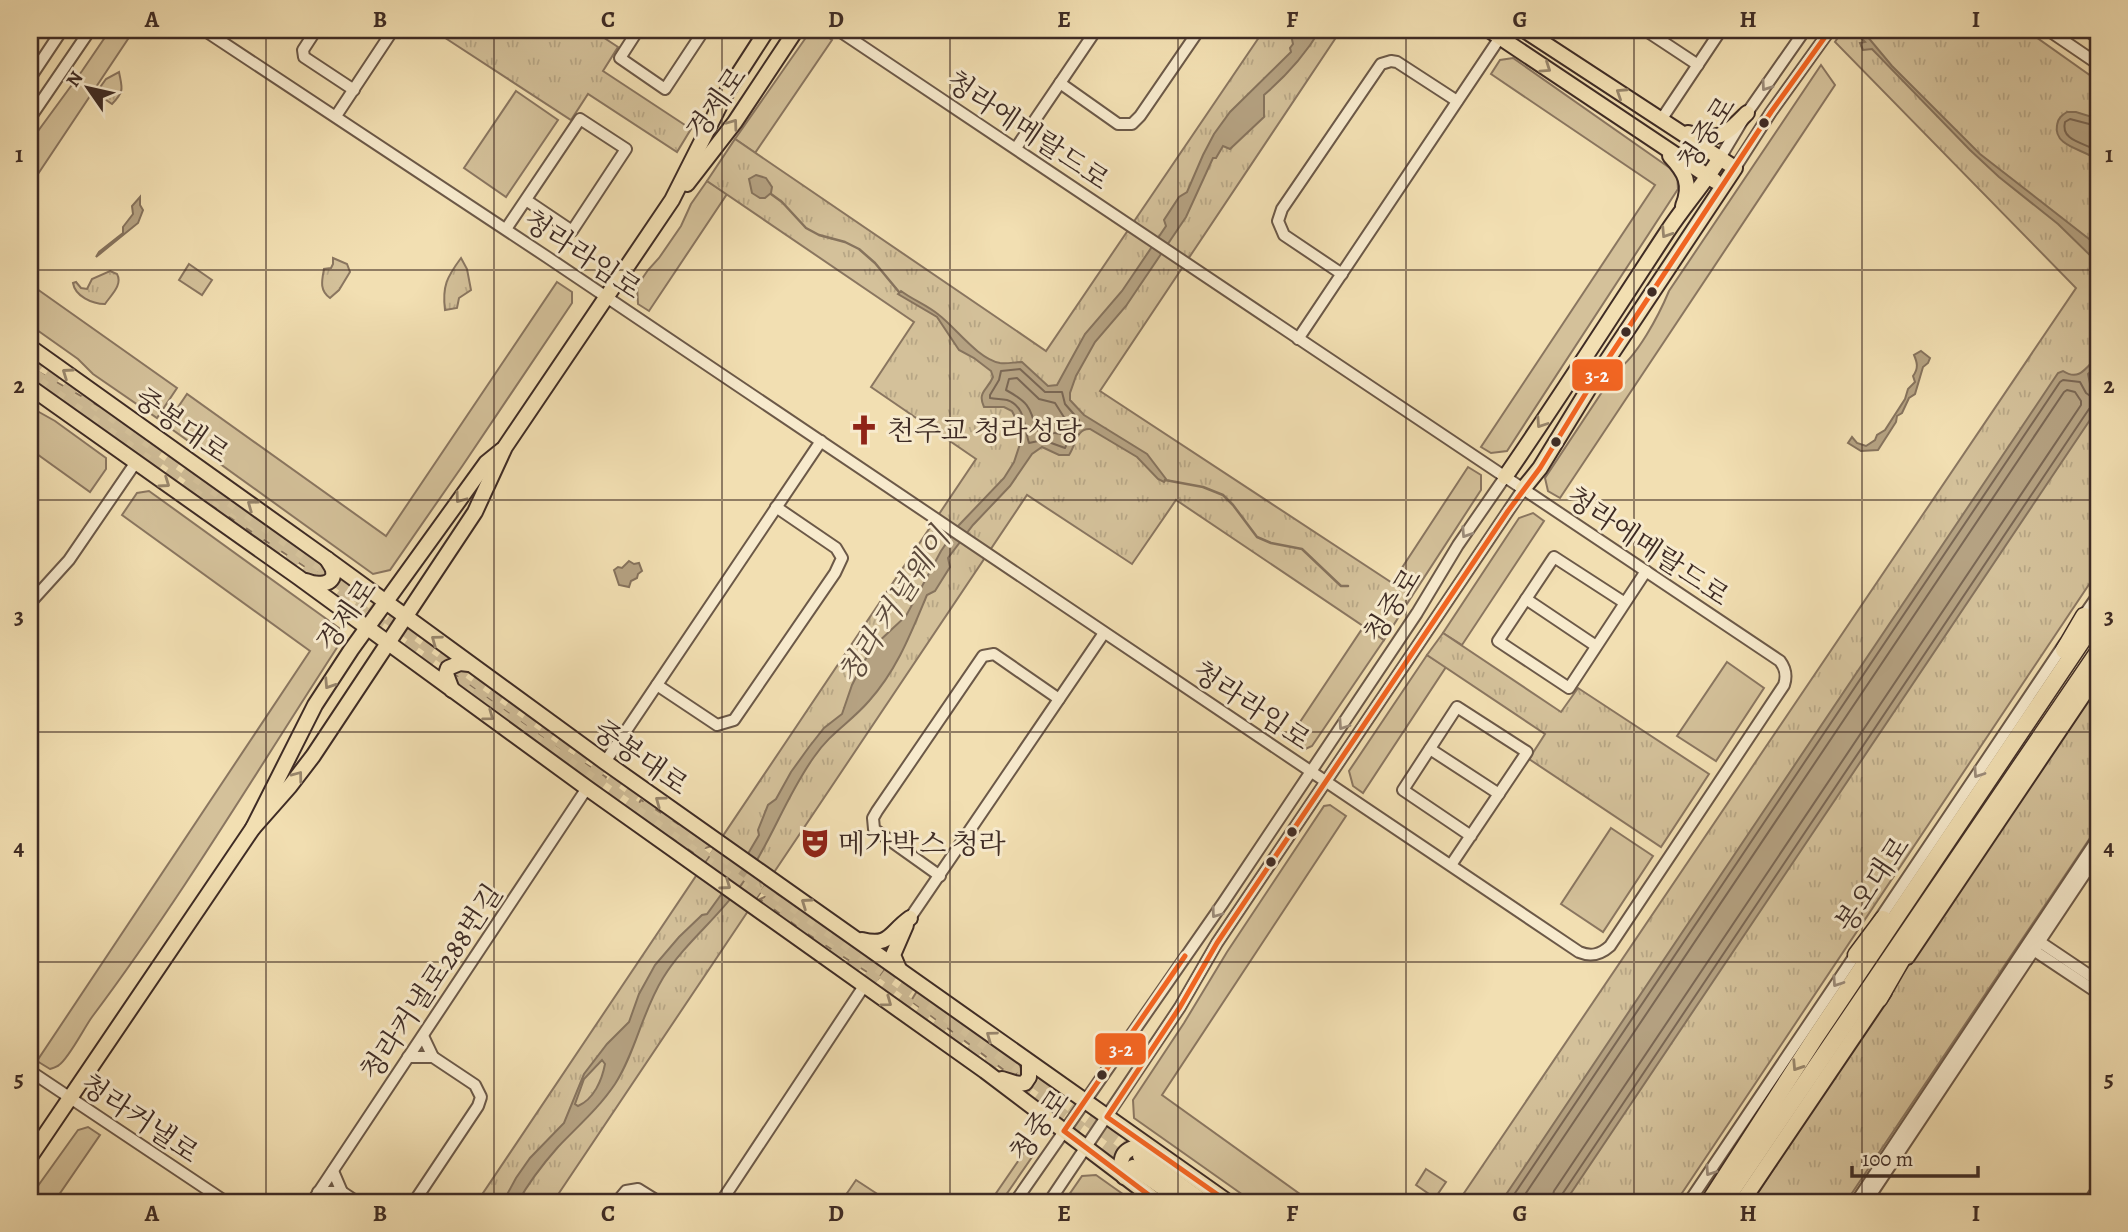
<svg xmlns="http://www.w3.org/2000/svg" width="2128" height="1232" font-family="Alegreya,'Noto Serif KR',serif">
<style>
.grass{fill:#d4c19a;stroke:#8a7660;stroke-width:2}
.park{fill:url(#park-tufts);stroke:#8a7660;stroke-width:2}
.water{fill:#b5a282;stroke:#86735d;stroke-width:2;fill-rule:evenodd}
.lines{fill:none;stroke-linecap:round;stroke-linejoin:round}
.shore{stroke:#7a6754;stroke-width:2}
.stream{stroke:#86735d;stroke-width:2.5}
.major-tunnel{stroke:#cebb96;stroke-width:14;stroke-dasharray:14 7;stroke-linecap:butt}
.minor-casing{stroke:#6c5948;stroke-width:14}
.major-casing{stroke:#3f2c25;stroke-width:18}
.highway-casing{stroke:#3f2c25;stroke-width:19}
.minor{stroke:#f7eacd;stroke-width:10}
.major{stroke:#f2dfb2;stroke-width:14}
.highway{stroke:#f2dfb2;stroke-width:16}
.bus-1-casing{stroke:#f7eacd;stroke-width:10}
.bus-1{stroke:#f26522;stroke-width:5}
.oneway{stroke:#98866c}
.oneway2{stroke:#9b8b79}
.grid{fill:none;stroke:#3f2c25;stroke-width:2;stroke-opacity:0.55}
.bus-dot{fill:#3f2c25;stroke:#f7eacd;stroke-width:2.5}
.labels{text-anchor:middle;stroke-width:6;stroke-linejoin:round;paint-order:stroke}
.street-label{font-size:28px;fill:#3f2c25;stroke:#f7eacd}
.poi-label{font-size:28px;fill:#3f2c25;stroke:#f7eacd;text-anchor:start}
.water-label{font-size:30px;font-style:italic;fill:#5c4a3c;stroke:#f7eacd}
.line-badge{stroke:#f7eacd;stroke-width:2.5}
.badge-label{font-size:19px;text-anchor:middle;font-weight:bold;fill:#fff}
.neatline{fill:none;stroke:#3f2c25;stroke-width:2.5}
.grid-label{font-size:23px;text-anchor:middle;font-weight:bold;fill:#3f2c25}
</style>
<defs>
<pattern id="park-tufts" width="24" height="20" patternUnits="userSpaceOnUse" patternTransform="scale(1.75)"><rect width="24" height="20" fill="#d4c19a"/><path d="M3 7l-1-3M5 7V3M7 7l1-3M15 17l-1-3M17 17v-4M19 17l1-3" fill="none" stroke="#b7a685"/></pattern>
</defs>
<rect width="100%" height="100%" fill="#f2dfb2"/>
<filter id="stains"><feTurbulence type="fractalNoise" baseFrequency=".00286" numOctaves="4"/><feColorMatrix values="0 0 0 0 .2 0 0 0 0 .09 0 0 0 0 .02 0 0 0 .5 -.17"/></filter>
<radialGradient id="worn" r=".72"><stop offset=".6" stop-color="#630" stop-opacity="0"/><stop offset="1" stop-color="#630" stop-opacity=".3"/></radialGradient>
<g class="grass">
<polygon points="110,30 134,30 30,186 30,142 82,71"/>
<polygon points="820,32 832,40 755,153 735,139 807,36"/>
<polygon points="1513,58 1677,173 1678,189 1507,451 1491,453 1481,447 1655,185 1491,74 1500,60"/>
<path d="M1821,65L1835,85L1560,498L1548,491L1545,478L1616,371C1637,357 1659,315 1669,291Z"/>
<polygon points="516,91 558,120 506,197 464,168"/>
<polygon points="707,181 727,194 649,311 638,304 637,286 648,270 659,258 681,226 691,204"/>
<polygon points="189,264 212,280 202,295 179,280"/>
<polygon points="557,282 572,292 572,303 463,465 390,570 373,574 166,425 187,394 386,536"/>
<polygon points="30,284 177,388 157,418 93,374 78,359 30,325"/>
<polygon points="30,367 125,421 162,447 150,464 30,379"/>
<polygon points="30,407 55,421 106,458 106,469 90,492 30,449"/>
<polygon points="1468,467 1481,475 1481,490 1412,596 1392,583"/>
<polygon points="195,471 322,563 323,568 321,572 313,572 183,487"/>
<path d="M149,491L339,628L340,643C258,769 182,897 92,1017C84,1028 69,1058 59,1065C57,1067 53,1068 50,1069L37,1061L310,651L122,515L137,493Z"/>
<polygon points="1533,513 1544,521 1462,645 1443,633 1519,518"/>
<polygon points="1364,626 1384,640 1312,746 1303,750 1288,740"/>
<polygon points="1427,655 1446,667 1363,793 1353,786 1349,771"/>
<polygon points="1727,662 1764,688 1716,761 1677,736"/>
<polygon points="455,674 551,742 606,777 599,788 453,682 453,676"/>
<polygon points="641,800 712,846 702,849 704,860 633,812"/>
<polygon points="1330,805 1346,816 1162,1095 1311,1202 1253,1202 1134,1118 1133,1100 1184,1023 1227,952 1324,806"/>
<polygon points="1611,828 1653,856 1603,932 1561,904"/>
<polygon points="766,886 886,968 878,979 803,931 760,899 767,896 768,893"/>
<polygon points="917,991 1019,1063 1021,1069 1020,1073 1013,1075 1008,1073 911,1001"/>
<polygon points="88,1127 100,1135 54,1202 30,1202 30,1197 78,1130"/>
<polygon points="1032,1141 1039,1147 1001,1202 990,1202"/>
<polygon points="1426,1169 1446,1182 1435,1198 1416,1185"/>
<polygon points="1096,1175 1134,1202 1064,1202 1082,1176"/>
</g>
<g class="park">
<polygon points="437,30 592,30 618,47 603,71 691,129 677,152 588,94 571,120 436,32"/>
<polygon points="1264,30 1341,30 1100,391 1412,596 1384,640 1176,500 1132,564 1027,495 553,1202 477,1202 976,459 871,387 914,322 707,181 735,139 1046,351"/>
<polygon points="1843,30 2026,30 2098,81 2098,571 1676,1202 1458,1202 2076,288 1835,42"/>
<path d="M119,72C122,88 125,91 112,104L96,93L106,79Z"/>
<path d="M333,258L347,264L350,272L339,290L330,298C319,290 322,280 324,269L331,268L333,264Z"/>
<path d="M461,258L467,269L471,290L459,298L457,308L445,310C442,286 447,277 461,258Z"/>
<path d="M110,271L117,274C123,285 111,295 105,304C92,304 75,296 73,283L76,282L81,288L87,289L92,279Z"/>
<polygon points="1443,633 1561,712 1578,688 1709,774 1661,847 1529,759 1545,734 1427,655"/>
<polygon points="2098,685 2098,826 1846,1202 1752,1202 1854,1046"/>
<polygon points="856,1180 885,1199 883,1202 841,1202"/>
</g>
<g class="water">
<path d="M1290,30L1293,34L1297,35L1304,30H1320C1305,55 1286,76 1264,95V117L1230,149L1223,146L1216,158H1213L1186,217L1126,306L1095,342L1076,376L1070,393V400L1084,415L1147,454L1166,479L1164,482L1158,479L1137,457L1090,429C1076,428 1076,445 1069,455H1059L1042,447L1032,454L1010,486L973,525L948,558L950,567L935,591L927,595C911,633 897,670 869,701C851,722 830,733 814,757C786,796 771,842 744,881C720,917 685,942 663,978C642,1012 636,1051 615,1084C599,1108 578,1126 558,1147C543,1164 529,1182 518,1202H503L516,1178L530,1158L564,1123L584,1074L607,1044L629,1022L639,994L655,965L679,937L702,915L707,914L736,874L759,835L758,830L768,805L776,799L791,772L809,747L824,728L842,714L852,685L863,663L874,646L906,616L941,551L959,525L1004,478L1014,462L1021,441L1020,428L1015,417L1012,411L1004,407H984C977,392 987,391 993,377L991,371L974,358L959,350L937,317L898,294L901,291C913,300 927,305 939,315C956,328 978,359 1000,363C1007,364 1015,362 1022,362L1048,386L1057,385L1085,334L1122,291L1166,226L1164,220L1179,197L1187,192L1203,155L1214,134L1230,112L1291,52L1290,48L1293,44ZM602,1060L605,1064C602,1080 594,1099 578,1106L575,1104L584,1079Z"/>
<polygon points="1853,30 1862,30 1892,66 1980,154 2098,246 2098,263 2058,224 1999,177 1970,150 1872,49 1863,50 1860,43 1865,42"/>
<path d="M2067,112H2076L2095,118L2098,116V161C2087,149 2053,148 2057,125C2058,118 2062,115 2067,112Z"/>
<polygon points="756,175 766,178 772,187 771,193 765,198 760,198 752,193 749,179"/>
<polygon points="140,197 140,205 143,210 138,223 96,257 99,252 123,233 123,227 133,214 132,206"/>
<path d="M1921,351L1930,358L1928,363L1923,367L1915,394L1909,398L1902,413L1897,416L1896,422L1878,450L1861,451L1848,443L1852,437L1857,443L1866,446L1875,440L1877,435L1885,430L1905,399L1908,389L1915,382L1913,376C1919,368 1917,362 1914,355Z"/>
<path d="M2098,356V366L2088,374L2091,388L2098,392V408L1565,1202H1501L2058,373L2063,371C2080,382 2086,367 2098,356Z"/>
<polygon points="629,561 634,564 639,563 642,571 638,574 637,578 631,581 629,587 619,585 614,570 618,567 622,568"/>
</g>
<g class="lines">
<g class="shore">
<path d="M2098,124L2093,125L2070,119L2065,122C2060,141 2085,143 2098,151"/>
<path d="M1020,369L1045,392H1062L1065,404L1079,420V423L1074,428L1065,448L1043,440L1029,443C1024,428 1026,406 1007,400C1001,399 995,399 990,398V395L999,380L1001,371Z"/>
<path d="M1017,378L1039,399L1055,403L1067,422L1061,434L1036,430C1031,406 1026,401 1006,390L1009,379Z"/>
<polyline points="1509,1202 2060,382 2063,380 2080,382 2086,393 2096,400 2098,399"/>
<polyline points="1520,1202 2064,392 2067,390 2075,392 2081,401 2081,405 1554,1191 1551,1202"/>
<polyline points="1560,1202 1561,1196 2089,409 2096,403 2098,405"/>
</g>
<g class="stream">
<polyline points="771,194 782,202 806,228 819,235 845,242 859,249 875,263 899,292"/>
<polyline points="1165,480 1203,487 1223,495 1233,505 1257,537 1271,543 1302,549 1341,586 1348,586"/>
</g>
<g class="major-tunnel">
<polyline points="30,360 1138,1155"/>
<polyline points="30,373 1131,1165"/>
</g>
<g class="minor-casing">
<g id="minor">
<path d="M204,30L547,257L1579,952C1591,957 1600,955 1610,946L1784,685C1787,676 1786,669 1780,661L838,30"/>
<polyline points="316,30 303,50 304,57 354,90"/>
<polyline points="638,30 620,58 665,89 704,30"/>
<polyline points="1645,30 1698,65"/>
<polyline points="2048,30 2098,64"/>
<polyline points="2087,30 2098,38"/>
<polyline points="30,78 62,30"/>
<polyline points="1060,83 1118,124 1132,124 1140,116 1199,30"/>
<polyline points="336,116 393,30"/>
<polyline points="30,118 90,30"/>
<polyline points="1661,120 1721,30"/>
<polyline points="1016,148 1096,30"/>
<polyline points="1720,158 1747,113 1805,30"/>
<polyline points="1735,168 1771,112 1830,30"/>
<polyline points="506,229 580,119 626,149 572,231 526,200"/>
<polyline points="1342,274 1284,235 1278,221 1282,209 1381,64 1391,61 1397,62 1457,101"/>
<polyline points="1298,339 1505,30"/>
<polyline points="1526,599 1596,646"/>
<polyline points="30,603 69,560 136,462"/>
<polyline points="1625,603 1554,557 1498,641 1569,688 1646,571"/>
<polyline points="2080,621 2098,595"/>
<polyline points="657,685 717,725 734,720 835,573 842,558 836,548 776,507"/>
<polyline points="1430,749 1499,794"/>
<polyline points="605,762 821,441"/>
<polyline points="1451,865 1527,752 1457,707 1403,790 1471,836"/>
<polyline points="940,876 874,829 873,818 877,811 983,656 994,654 1059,699"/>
<polyline points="910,918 1104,633"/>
<polyline points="1877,923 2065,643"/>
<polyline points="2034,938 2098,981"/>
<polyline points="2029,947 2098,993"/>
<polyline points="408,1057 433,1057 423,1036"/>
<polyline points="30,1071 226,1202"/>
<polyline points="318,1192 342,1192 333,1171"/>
<polyline points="342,1192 357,1202"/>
<polyline points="312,1202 587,788"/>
<polyline points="414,1202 478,1106 481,1097 475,1085 433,1057"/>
<polyline points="617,1202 626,1191 638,1189 659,1202"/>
<polyline points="721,1202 864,986"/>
<polyline points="1015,1202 1223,903 1417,613 1458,545 1505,477"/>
<polyline points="1049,1202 1180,1007 1217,943 1523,489"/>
<polyline points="1689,1202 1858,951"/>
<polyline points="1856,1202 2098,838"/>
<polyline points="1866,1202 2098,854"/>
<polyline points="2089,1202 2098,1188"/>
</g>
</g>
<g class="major-casing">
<g id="major">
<polyline points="1489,30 1715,181"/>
<path d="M1688,133C1720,142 1725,135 1747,113"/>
<path d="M1670,156C1685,172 1692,184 1683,206"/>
<polyline points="687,184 735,122 796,30"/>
<polyline points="30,347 327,559 605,762 1228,1202"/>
<polyline points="30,387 298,577 587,788 985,1071 1158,1202"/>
<path d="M1505,477C1561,396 1613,314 1667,232C1684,206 1704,184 1720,158"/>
<polyline points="1523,489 1540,468 1594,380 1735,168 1524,30"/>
<path d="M306,581C315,585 336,587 333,570C332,566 329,563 327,559"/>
<polyline points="452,690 446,674 448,668 460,663 469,664"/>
<polyline points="253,828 290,786 313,756 475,512 505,447 672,200 725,95 767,30"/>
<path d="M862,940C890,947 889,933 910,918"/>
<polyline points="1907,957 2098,673"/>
<polyline points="899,969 893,955 906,925"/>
<polyline points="1002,1079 1018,1084 1025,1083 1029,1077 1029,1063"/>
<polyline points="1140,1156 1204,1202"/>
<polyline points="30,1157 253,828 315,705 351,650 486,463 502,450"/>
<polyline points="1133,1167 1183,1202"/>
<path d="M1124,1177C1117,1155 1124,1148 1146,1145"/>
<polyline points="1742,1202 1884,992"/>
</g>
</g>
<g class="highway-casing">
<g id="highway">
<polyline points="2064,650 2084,616"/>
<polyline points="1856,955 1883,919"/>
<polyline points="1879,999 1909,947"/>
<polyline points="1709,1202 1815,1038 2098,617"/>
<polyline points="1724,1202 2098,652"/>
</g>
</g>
<use href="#minor" class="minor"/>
<use href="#major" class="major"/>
<use href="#highway" class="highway"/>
<g class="bus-1-casing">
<g id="bus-1">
<polyline points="1158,1202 1064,1131 1185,956"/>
<polyline points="1228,1202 1107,1117 1180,1007 1217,943 1508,511 1540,468 1594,380 1771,112 1830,30"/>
</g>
</g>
<use href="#bus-1" class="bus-1"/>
</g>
<defs><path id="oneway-chevron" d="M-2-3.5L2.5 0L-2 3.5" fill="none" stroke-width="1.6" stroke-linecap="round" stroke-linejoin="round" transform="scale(1.75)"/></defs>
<g class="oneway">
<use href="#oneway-chevron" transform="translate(1546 68) rotate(34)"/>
<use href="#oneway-chevron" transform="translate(1621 93) rotate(-147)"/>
<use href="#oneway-chevron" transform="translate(733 124) rotate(-54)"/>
<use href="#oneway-chevron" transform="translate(1666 233) rotate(123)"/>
<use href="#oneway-chevron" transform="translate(67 373) rotate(-145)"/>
<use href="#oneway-chevron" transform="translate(1541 423) rotate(124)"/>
<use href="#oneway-chevron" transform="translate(165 483) rotate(35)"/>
<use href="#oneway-chevron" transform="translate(460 498) rotate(126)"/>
<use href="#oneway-chevron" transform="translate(252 505) rotate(-144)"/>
<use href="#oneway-chevron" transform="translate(436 640) rotate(-144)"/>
<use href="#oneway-chevron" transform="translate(329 684) rotate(123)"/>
<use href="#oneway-chevron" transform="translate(489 716) rotate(36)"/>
<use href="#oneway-chevron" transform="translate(298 776) rotate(-53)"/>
<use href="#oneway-chevron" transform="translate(660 801) rotate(-144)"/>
<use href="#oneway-chevron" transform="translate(726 885) rotate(35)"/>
<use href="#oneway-chevron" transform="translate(806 903) rotate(-145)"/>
<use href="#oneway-chevron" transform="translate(887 1002) rotate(36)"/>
<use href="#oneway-chevron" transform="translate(991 1036) rotate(-144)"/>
<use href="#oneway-chevron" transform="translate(1797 1066) rotate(123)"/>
</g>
<g class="oneway2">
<use href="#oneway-chevron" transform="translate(1766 86) rotate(125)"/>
<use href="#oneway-chevron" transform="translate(1466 533) rotate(123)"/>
<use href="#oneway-chevron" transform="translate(1343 725) rotate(124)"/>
<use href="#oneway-chevron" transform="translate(1978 773) rotate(124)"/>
<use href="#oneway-chevron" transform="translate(1216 913) rotate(126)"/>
<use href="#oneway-chevron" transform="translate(1837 982) rotate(124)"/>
<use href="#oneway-chevron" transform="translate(1710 1171) rotate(124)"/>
</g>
<path class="grid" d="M266,30V1202M494,30V1202M722,30V1202M950,30V1202M1178,30V1202M1406,30V1202M1634,30V1202M1862,30V1202M30,270H2098M30,500H2098M30,732H2098M30,962H2098"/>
<defs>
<g id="church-bare" transform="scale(2.415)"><path d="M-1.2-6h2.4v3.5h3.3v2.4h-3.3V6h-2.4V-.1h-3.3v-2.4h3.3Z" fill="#8f2418" stroke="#f7eacd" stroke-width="2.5" paint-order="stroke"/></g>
<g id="theatre-bare" transform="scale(2.415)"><path d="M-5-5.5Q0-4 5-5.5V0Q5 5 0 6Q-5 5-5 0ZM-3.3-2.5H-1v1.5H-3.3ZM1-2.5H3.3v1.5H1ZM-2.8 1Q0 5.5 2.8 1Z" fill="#8f2418" stroke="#f7eacd" stroke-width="2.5" paint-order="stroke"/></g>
</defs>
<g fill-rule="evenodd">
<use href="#church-bare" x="864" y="430"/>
<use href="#theatre-bare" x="815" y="843"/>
</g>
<g class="bus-dot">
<circle cx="1764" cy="123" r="6"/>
<circle cx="1652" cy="292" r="6"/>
<circle cx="1626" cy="332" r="6"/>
<circle cx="1556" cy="442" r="6"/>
<circle cx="1292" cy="832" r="6"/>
<circle cx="1271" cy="862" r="6"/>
<circle cx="1102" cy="1075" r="6"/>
</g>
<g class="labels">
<g class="street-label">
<text transform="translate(716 103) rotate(-55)" y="10">경제로</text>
<text transform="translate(1028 130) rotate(34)" y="10">청라에메랄드로</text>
<text transform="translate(1706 133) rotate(-57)" y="10">청중로</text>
<text transform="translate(583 254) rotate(34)" y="10">청라라임로</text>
<text transform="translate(182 425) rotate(35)" y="10">중봉대로</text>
<text transform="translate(1648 546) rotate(34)" y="10">청라에메랄드로</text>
<text transform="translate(1392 605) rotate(-58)" y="10">청중로</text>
<text transform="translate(346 615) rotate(-55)" y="10">경제로</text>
<text transform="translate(1252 705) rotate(34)" y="10">청라라임로</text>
<text transform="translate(641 757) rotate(35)" y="10">중봉대로</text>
<text transform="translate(1872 884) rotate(-56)" y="10">봉오대로</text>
<text transform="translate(431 982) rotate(-56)" y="10">청라커낼로288번길</text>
<text transform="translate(140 1118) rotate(34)" y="10">청라커낼로</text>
<text transform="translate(1039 1125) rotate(-55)" y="10">청중로</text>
</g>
<g class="poi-label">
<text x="887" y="440">천주교 청라성당</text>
<text x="838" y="853">메가박스 청라</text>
</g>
<g class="water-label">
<text transform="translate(894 606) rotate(-57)" y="10">청라 커널웨이</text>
</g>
</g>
<g class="line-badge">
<rect x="1571" y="358" width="53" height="34" rx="7" fill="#f26522"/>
<rect x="1094" y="1032" width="53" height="34" rx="7" fill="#f26522"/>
</g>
<g class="badge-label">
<text x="1597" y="382">3-2</text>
<text x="1121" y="1056">3-2</text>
</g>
<rect width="2128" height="1232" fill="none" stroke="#f2dfb2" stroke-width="77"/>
<g transform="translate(88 88) rotate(304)" stroke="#f7eacd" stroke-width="5" paint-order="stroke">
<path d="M0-5L12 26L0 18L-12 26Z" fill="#3f2c25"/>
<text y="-10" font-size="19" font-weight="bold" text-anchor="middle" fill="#3f2c25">N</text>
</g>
<path d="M1852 1166v10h126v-10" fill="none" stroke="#3f2c25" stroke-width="3.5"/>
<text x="1862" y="1166" font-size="21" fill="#3f2c25" stroke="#f7eacd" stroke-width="5" paint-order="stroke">100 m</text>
<rect x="38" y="38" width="2052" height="1156" class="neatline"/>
<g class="grid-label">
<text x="152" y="27">A</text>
<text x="380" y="27">B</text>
<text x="608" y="27">C</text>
<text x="836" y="27">D</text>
<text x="1064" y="27">E</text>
<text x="1292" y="27">F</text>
<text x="1520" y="27">G</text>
<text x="1748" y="27">H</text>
<text x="1976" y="27">I</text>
<text x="19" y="162">1</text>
<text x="2109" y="162">1</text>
<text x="19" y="393">2</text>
<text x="2109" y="393">2</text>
<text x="19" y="624">3</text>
<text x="2109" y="624">3</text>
<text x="19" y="855">4</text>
<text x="2109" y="855">4</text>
<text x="19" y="1086">5</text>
<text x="2109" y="1086">5</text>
<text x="152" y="1221">A</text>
<text x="380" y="1221">B</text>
<text x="608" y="1221">C</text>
<text x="836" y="1221">D</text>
<text x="1064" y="1221">E</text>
<text x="1292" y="1221">F</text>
<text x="1520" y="1221">G</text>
<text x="1748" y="1221">H</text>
<text x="1976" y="1221">I</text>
</g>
<rect width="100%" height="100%" filter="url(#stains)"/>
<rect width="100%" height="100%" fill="url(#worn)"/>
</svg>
